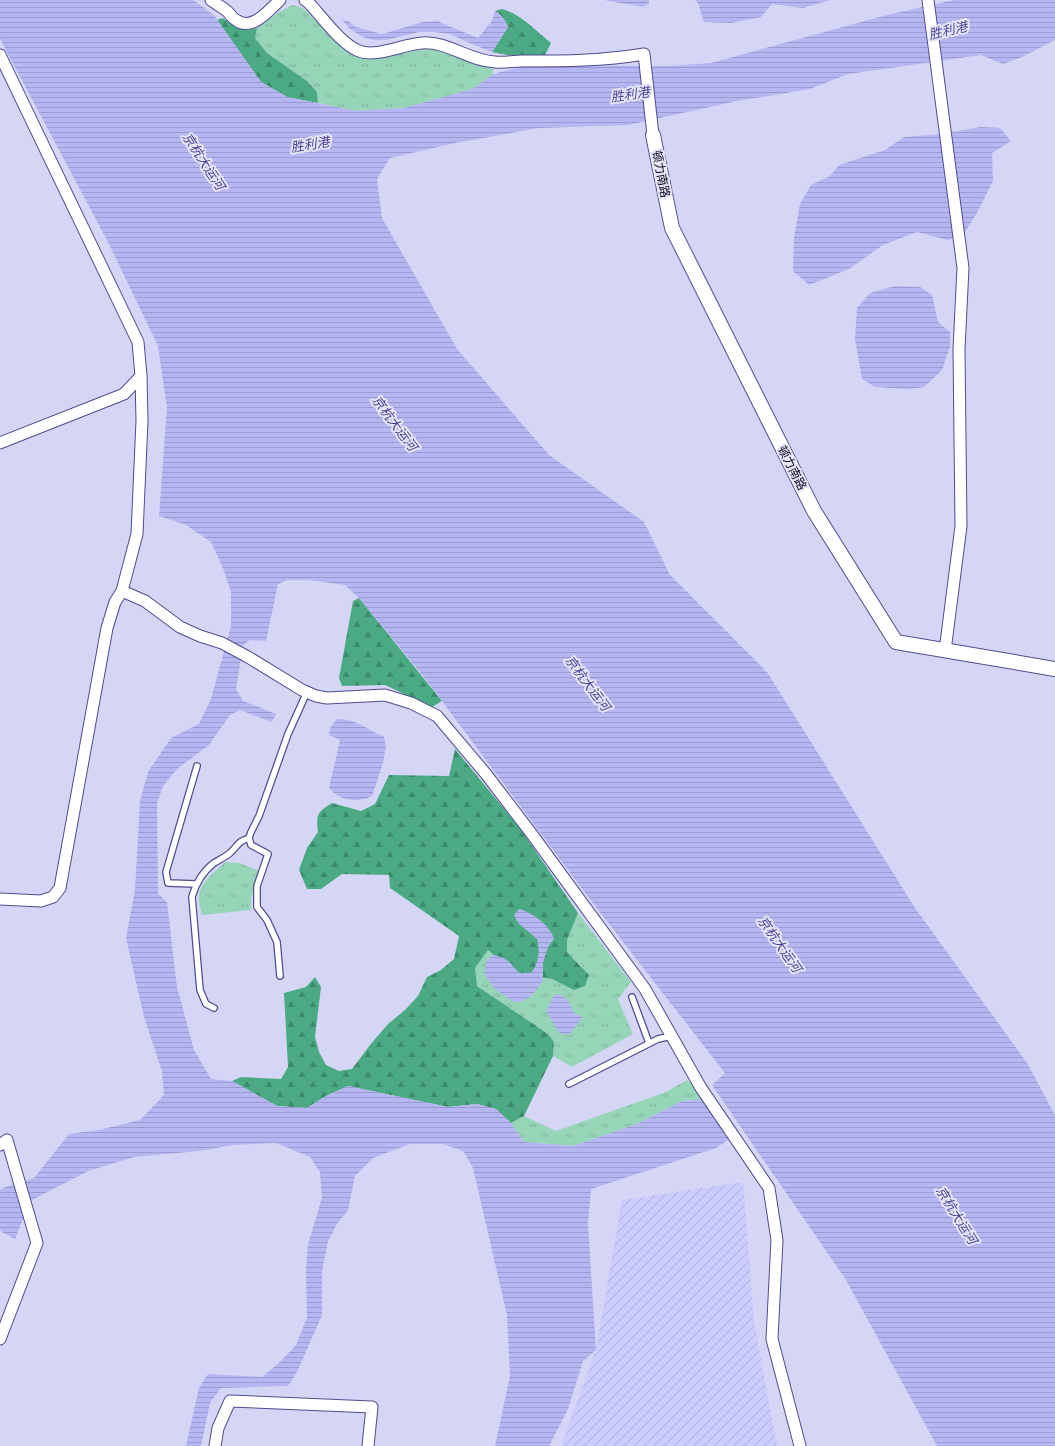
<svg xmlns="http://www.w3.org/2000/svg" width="1055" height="1446" font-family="'Space Grotesk','Noto Sans SC',sans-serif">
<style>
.industrial{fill:url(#industrial-furrows)}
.grass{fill:url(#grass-tufts)}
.forest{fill:url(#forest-firs)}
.water{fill:url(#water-rules)}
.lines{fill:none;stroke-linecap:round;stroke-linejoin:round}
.service-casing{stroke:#504c8e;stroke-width:8}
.minor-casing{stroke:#504c8e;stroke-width:13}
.tertiary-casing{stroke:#504c8e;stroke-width:16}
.service{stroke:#fff;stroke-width:5.5}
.minor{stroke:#fff;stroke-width:11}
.tertiary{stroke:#fff;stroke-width:14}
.labels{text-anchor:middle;stroke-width:4;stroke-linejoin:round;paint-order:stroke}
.street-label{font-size:12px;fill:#0e0b26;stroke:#e4e4f4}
.water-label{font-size:13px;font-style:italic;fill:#4a4198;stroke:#e4e4f4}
</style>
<defs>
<pattern id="industrial-furrows" width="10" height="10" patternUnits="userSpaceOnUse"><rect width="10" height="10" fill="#cbcbfe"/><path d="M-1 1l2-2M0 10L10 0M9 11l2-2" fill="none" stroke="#adadda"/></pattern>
<pattern id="grass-tufts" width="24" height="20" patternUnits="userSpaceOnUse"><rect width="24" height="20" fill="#96d5b8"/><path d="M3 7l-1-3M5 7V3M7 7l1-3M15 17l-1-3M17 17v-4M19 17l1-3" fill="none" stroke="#80b69e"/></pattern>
<pattern id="forest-firs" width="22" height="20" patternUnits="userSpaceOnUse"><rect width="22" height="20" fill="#4baa84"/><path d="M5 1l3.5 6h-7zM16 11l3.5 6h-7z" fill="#3d896c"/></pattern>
<pattern id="water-rules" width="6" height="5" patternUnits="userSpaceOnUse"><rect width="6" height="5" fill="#b5b6f2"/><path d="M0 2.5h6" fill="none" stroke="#9a9bcf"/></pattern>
</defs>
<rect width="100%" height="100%" fill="#d5d6f5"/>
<polygon class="industrial" points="743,1182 754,1322 777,1446 561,1446 596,1350 622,1200"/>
<g class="grass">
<polygon points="292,5 301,7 307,12 344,50 354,56 370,59 427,49 438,50 493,69 493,74 473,89 404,108 356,111 318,103 317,92 307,81 267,53 255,38 257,28 279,12"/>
<path d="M225,862L239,863L259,871L251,899V910L202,915C201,909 198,902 199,896C200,882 216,871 225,862Z"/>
<polygon points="578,913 631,982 618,999 633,1034 572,1067 553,1056 554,1042 548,1034 477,986 475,968 488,949 526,982 536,977 552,979 574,990 582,966 567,953 567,940"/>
<polygon points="687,1080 713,1098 682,1101 637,1124 573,1146 524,1142 511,1123 524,1116 556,1131 666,1092"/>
</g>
<g class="forest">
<path d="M502,9C521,14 536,31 551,43L545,55L513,56L492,52L508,27C505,20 502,15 495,11Z"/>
<polygon points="222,18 247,30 257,28 255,38 267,53 307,81 317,92 318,103 287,97 261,82 217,20"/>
<polygon points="359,598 442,701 432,707 385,685 342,686 339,678 353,601"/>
<path d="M455,749L519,827L578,913L567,940V952L589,975L585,986L574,990L552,979L537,977L526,982L488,950L475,968L477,986L548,1034L554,1042L553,1056L524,1116L511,1123L496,1109L477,1104L448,1107L348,1086L326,1096L307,1108L277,1106L232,1081L241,1077L281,1079L288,1067L284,993L306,987L315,977L321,987L315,1037L319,1052L326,1065L339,1071L352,1069L370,1045L388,1024L405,1010L418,996L427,977L441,970L454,959L459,936L390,888L389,875L342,874L321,889H307L299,870L307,848L318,832C316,815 317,812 332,803L361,811L375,804L389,775L449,776Z"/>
</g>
<g class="water">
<polygon points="0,0 193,0 214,15 261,82 287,97 356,111 404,108 473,89 493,74 529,65 669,66 711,63 887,15 954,0 1055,0 1055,40 1022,57 1003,64 981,55 848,74 810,89 737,101 628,125 539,128 455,143 390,158 377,179 382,218 457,349 549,455 644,522 670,575 767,672 915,908 1027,1063 1055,1115 1055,1446 937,1446 846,1280 712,1085 725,1073 592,902 424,677 359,598 345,585 308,580 287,580 278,584 266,641 250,640 243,645 236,689 243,701 276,714 272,722 240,710 230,715 209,745 177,769 163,786 157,803 158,894 167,902 177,987 194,1050 211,1079 232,1081 277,1106 307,1108 326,1096 348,1086 448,1107 477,1104 496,1109 511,1123 524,1142 573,1146 637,1124 682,1101 713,1098 737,1134 716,1148 591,1189 588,1224 596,1350 583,1361 568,1409 549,1446 495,1446 510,1376 507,1315 473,1168 463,1151 443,1144 410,1144 373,1158 355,1176 348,1210 337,1224 328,1241 322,1272 322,1315 297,1372 288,1386 221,1388 210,1403 201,1446 186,1446 199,1388 208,1374 262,1377 280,1362 296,1345 307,1318 306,1270 308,1244 322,1198 320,1172 310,1157 276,1143 233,1145 199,1151 134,1157 88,1171 30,1201 15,1239 2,1232 0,1230 0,1190 5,1187 34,1178 69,1134 99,1130 140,1120 164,1095 162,1071 144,1017 126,938 135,890 140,801 148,772 171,738 199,724 211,699 231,626 231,592 223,568 211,542 186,525 159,516 167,408 158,346 108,242 0,39"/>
<polygon points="604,0 649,0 649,3 643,7"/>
<polygon points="695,0 830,0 803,8 772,4 761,17 731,23 704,22 698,3"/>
<path d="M495,11C502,15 505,20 508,27L492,52L467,42L450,34L434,32H419L386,40H373L363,37L350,29L342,20L348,21L356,27L382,34L423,22L437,21L478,38L492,21Z"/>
<polygon points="981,127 1000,128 1011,141 992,153 993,181 977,213 963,235 948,240 917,232 883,245 849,269 809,285 793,271 794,238 800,204 811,185 830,176 839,165 885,150 904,137 941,134"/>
<polygon points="895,286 920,287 932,295 938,322 950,332 950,347 942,370 924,387 909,389 875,387 862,379 855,339 857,308 870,293"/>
<path d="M337,719C354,718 369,730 384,737L386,746L383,763L372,796C363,801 349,801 340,797C336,795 332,791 329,788L340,740L329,735L331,726Z"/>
<path d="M519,909C533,913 550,925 554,939L548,947L543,963V981L532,995L523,1001L513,1002L494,988L484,973L486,962L492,955C498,956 503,957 508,961C518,969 515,976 532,972C539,961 540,952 537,939L518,923L514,915Z"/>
<path d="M555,994C568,996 569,1002 574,1013L583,1017L569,1035L560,1034L546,1011Z"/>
</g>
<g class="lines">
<g class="service-casing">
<g id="service">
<polyline points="196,884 168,883 166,872 197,766"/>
<polyline points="280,976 277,942 267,920 257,907 257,886 268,854 251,845 249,838 251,832 259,816 288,734 307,692"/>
<polyline points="632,997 649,1043"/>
<path d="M214,1008L206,1004L200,990L192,897C196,883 202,872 214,863C219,860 225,857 230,853C239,845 237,842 249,838"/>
<polyline points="569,1084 658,1039 672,1036"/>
</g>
</g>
<g class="minor-casing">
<g id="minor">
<path d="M211,0C216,4 222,7 227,11C230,14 232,18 236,20C252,32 269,10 280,0"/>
<path d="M305,0L309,3C322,17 341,44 359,51C376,58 404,44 422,43C447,41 470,61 495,62C504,63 513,61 522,61C564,61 602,61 644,54L653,135"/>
<polyline points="928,0 963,268 959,349 961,526 945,651"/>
<polyline points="0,55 138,342 141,376 142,421 137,534 122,591 115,602 107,628 60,888 53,897 41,901 0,899"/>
<polyline points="0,443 124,394 141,376"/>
<polyline points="122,591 145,601 180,627 200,636 222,643 248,657 302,690 316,696 327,698 385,695 411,703 437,716 486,774 531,833 645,989 701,1088 769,1188 777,1240 772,1339 800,1446"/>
<polyline points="0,1145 7,1140 37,1243 0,1339"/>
<polyline points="215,1446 218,1428 230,1401 372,1407 368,1446"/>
</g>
</g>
<g class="tertiary-casing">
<polyline id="tertiary" points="653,135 672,228 814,511 896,642 1055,669"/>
</g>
<use href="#service" class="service"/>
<use href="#minor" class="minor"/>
<use href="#tertiary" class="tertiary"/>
</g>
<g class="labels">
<g class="street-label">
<text transform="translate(661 174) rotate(79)" y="4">顿力南路</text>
<text transform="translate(792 468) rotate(63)" y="4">顿力南路</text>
</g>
<g class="water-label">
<text transform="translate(948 30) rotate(-13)" y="5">胜利港</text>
<text transform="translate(630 94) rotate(-8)" y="5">胜利港</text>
<text transform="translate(310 144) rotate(-9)" y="5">胜利港</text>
<text transform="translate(204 161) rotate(57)" y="5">京杭大运河</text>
<text transform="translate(395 423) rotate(53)" y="5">京杭大运河</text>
<text transform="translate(588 683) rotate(53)" y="5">京杭大运河</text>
<text transform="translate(780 944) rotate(55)" y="5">京杭大运河</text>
<text transform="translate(957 1215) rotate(58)" y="5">京杭大运河</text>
</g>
</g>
</svg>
